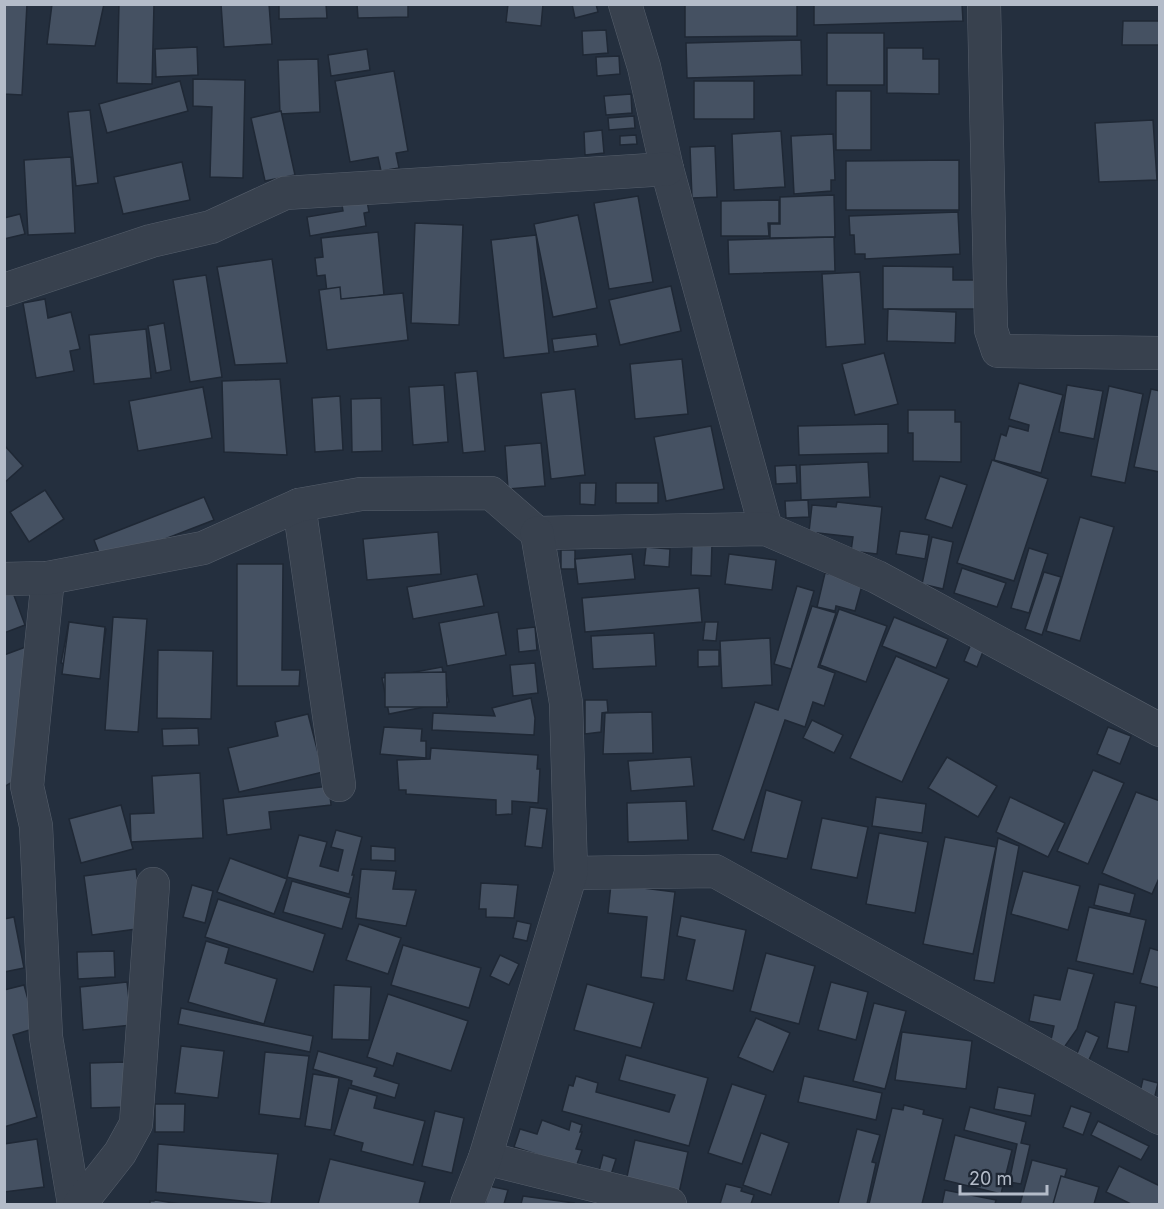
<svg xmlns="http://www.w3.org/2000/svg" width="1164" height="1209" font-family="Inter,sans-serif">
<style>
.building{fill:#455162;stroke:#1f2835;stroke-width:1.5}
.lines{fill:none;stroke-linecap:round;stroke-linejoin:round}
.street-casing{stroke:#565f6c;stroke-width:34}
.street{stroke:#38414e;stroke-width:33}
</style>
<rect width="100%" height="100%" fill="#242f3e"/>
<g class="building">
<polygon points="4,4 27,4 22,95 4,94"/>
<polygon points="52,4 104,4 95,46 47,44"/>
<polygon points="119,4 154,4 152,84 117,83"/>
<polygon points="221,4 269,4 272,44 224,47"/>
<polygon points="279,4 326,4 327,18 279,19"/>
<polygon points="357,4 408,4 408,17 358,18"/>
<polygon points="508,4 543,4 541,26 506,22"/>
<polygon points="572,4 596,4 598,12 575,18"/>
<polygon points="685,4 797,4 797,36 685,37"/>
<polygon points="814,4 962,4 963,21 814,25"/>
<polygon points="1123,21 1160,21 1160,45 1122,45"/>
<polygon points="606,30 608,53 583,55 582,31"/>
<rect x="827" y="33" width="57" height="52"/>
<polygon points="801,40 802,75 687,78 686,43"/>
<polygon points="197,47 198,75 156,77 155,49"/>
<polygon points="887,48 923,48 923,59 939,59 939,94 887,93"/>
<polygon points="367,49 370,70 331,76 328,55"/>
<polygon points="619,56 620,74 597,76 596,57"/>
<polygon points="318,59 320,112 280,114 278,60"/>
<polygon points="394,71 408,151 396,153 399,168 381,171 378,157 350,162 335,81"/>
<polygon points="193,79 245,80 243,178 210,177 212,107 193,106"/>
<polygon points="180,81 188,111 107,133 99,104"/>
<rect x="694" y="81" width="60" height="38"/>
<rect x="836" y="91" width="35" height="59"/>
<polygon points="631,94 632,113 606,115 604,96"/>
<polygon points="90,110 98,183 76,186 68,112"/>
<polygon points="281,111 295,175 265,181 251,118"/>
<polygon points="634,116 635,128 609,130 608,118"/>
<polygon points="1153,120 1157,180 1099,182 1095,123"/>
<polygon points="602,130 604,153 585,155 584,132"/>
<polygon points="781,131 785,187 734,190 732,134"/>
<polygon points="833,134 835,180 831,180 831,191 794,194 791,136"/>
<polygon points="636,135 637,144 620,145 620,136"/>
<polygon points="715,146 717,197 692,198 690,147"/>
<polygon points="71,157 75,233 28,235 24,160"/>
<polygon points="959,160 959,210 846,210 846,161"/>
<polygon points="182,162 190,200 123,214 114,177"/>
<polygon points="834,195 835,237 770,238 770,224 780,224 780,197"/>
<polygon points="638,196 653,282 609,289 594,203"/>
<polygon points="779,200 779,223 768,223 769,236 721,236 721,201"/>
<polygon points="367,201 369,212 364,213 366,226 310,236 307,217 343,211 342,205"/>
<polygon points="958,212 960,254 865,259 865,254 855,254 854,235 850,235 849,216"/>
<polygon points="20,214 25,234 4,239 4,218"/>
<polygon points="578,215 597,308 553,317 534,224"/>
<polygon points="415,223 463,225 459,325 411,323"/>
<polygon points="378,232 384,295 328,301 325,275 317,276 315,258 323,257 321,238"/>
<polygon points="536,235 549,353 504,358 491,240"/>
<polygon points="834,237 835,271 729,274 728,240"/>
<polygon points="272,259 287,363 235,365 217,267"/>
<polygon points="883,266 953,267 953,280 980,280 980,309 883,309"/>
<polygon points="860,272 865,344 826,347 822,274"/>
<polygon points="206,275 222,377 190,382 173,280"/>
<polygon points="671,286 681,331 620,345 609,300"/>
<polygon points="340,287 341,299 403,293 408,340 327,350 319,290"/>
<polygon points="45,299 48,318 71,312 80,349 70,351 74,371 36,378 23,303"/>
<polygon points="888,309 956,312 955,343 887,341"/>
<polygon points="164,323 171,370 156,373 148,326"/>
<polygon points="146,329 151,378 94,384 89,335"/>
<polygon points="596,334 598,346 554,352 552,339"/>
<polygon points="884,353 898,404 855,415 842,364"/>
<polygon points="682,359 688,414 635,419 630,364"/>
<polygon points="477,371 485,451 463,453 455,373"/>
<polygon points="280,379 287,455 224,452 222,381"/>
<polygon points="1019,383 1063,395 1041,473 994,460 1001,434 1006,436 1009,426 1028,431 1029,425 1009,419"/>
<polygon points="444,385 448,442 413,445 409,387"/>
<polygon points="1067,385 1103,391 1094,439 1059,432"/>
<polygon points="1109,386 1143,394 1125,483 1091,476"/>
<polygon points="203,387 212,438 138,451 129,401"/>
<polygon points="575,389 585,475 551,479 541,393"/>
<polygon points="1151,389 1160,391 1160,472 1134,467"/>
<polygon points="340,396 343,450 315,452 312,398"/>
<polygon points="381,398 382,451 352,452 351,399"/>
<polygon points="908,410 955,410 955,422 961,422 961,462 913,461 913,433 908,433"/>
<polygon points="888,424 888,453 799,455 798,426"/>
<polygon points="711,426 724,489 666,501 654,437"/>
<polygon points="541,443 545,486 508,489 505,446"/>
<polygon points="4,445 23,466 4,483"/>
<polygon points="992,460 1048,479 1014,581 957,563"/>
<polygon points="868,462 870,497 801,500 800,465"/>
<polygon points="796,465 797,483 776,484 775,466"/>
<polygon points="940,476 967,485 952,528 925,519"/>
<polygon points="580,483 596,483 595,505 580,504"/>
<rect x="616" y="483" width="42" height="20"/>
<polygon points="45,490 64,519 29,542 10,512"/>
<polygon points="204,497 214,520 103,563 94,540"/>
<polygon points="808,500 809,517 786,518 785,501"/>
<polygon points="837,502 882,507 877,554 851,551 853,537 809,532 812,505 836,507"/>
<polygon points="1080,517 1114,527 1080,641 1046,631"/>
<polygon points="900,531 929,535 925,559 896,554"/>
<polygon points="438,532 441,574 367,580 363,539"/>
<polygon points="932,537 953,542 943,589 922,584"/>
<polygon points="692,543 712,544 711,576 691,575"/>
<polygon points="646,547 670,549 669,567 644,565"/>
<polygon points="1029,548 1048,554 1029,613 1011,608"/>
<rect x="561" y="550" width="14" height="19"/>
<polygon points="632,554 635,579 578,584 575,559"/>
<polygon points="729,554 776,560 772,590 725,584"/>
<polygon points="237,564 283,564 282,670 300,670 299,686 237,686"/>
<polygon points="962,568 1006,583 997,607 954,593"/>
<polygon points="1044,572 1061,577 1042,635 1025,629"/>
<polygon points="825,573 863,582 855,611 836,606 835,611 817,607"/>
<polygon points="477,574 484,606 413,619 407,587"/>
<polygon points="9,582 25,625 4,633 4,583"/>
<polygon points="797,586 814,591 791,669 774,664"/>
<polygon points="699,588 702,622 585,632 582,598"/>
<polygon points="812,606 836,613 818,667 835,673 824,706 813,702 805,727 785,720 744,840 712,830 755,702 778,710"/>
<polygon points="839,609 887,626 866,682 820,665"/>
<polygon points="498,612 506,655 447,666 439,623"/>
<polygon points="113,617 147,619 138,732 105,730"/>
<polygon points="894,617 948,639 936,668 882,646"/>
<polygon points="69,622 106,629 99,670 61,663"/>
<polygon points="69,622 105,627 100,679 62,674"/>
<polygon points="705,622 718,622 716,641 703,640"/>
<polygon points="535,627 537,650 519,652 517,629"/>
<polygon points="654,633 656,666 593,669 591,636"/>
<polygon points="770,638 772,685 722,688 720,641"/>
<polygon points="973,639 986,644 977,667 964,661"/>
<polygon points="31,645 14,781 4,787 4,655"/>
<polygon points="158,650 213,651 211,719 157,718"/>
<polygon points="698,650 719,650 719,666 698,667"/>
<polygon points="896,656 949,679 902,782 850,758"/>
<polygon points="535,663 538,693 513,696 510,665"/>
<polygon points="442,667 449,702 389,714 382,678"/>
<polygon points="446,672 447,707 385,707 385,673"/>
<polygon points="531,698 535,718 534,735 432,730 433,713 495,716 492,708"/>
<polygon points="585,700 607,700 608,712 602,713 601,732 585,734"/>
<polygon points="652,712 653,753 603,754 605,713"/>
<polygon points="308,714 323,772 239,792 228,748 278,736 275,722"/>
<polygon points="812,720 843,735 834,753 803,738"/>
<polygon points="384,727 422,729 421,741 426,741 426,758 380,754"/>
<polygon points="1108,727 1131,736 1120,764 1097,754"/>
<polygon points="198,728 199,745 163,746 162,729"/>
<polygon points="431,748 538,755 537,769 540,769 538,803 512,801 512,814 496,815 496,800 406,794 406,790 399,790 397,760 430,759"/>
<polygon points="691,757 694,786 631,791 628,761"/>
<polygon points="947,757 997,786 978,817 928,788"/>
<polygon points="1093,770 1124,783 1088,864 1057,851"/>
<polygon points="200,773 203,838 131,842 130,814 154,813 152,776"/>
<polygon points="329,786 331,805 269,812 271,829 227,835 223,799"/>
<polygon points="766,790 802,801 787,859 751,852"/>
<polygon points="1136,792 1160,801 1160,876 1152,894 1102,873"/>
<polygon points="876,797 926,804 922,833 872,826"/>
<polygon points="1010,797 1065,823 1048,857 996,832"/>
<polygon points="686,801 688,840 628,842 627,803"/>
<polygon points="121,805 133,849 81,863 69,819"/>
<polygon points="530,807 547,809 542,848 525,846"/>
<polygon points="822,818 868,827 857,878 811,869"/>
<polygon points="336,830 362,837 352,875 354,875 349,894 287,877 299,835 327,842 320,866 338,871 343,850 331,847"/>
<polygon points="879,833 928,842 915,913 866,904"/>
<polygon points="945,837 996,847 973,954 923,944"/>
<polygon points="998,838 1019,846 994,983 974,980"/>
<polygon points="371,846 395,848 395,861 371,860"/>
<polygon points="230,858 287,879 274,914 217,892"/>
<polygon points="136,869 144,928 92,935 84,876"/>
<polygon points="361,869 396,871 393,889 416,890 406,926 356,918"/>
<polygon points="1023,871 1080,886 1068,930 1011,914"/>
<polygon points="292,881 351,898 342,929 283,912"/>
<polygon points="481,883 518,885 514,918 486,917 486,909 479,909"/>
<polygon points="611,884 675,892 664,980 641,977 647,917 608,913"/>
<polygon points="1099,884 1135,894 1130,914 1094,905"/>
<polygon points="192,885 213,891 205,923 183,917"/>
<polygon points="218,899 325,934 313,972 205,937"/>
<polygon points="1089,907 1146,920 1133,974 1076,961"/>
<polygon points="681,916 746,930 733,991 686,980 695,940 677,936"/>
<polygon points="14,917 24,968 4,972 4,919"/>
<polygon points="517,921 531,924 527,941 513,938"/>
<polygon points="359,924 401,938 388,974 346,960"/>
<polygon points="206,941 229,948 225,963 277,979 264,1024 188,1002"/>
<polygon points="403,945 481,968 469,1008 391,985"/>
<polygon points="1150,948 1160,951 1160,988 1140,983"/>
<polygon points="114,951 115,977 78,979 77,952"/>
<polygon points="766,953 815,966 799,1024 750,1011"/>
<polygon points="500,955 519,964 509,985 490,976"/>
<polygon points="1068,968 1094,974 1077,1029 1063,1049 1050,1044 1054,1026 1029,1021 1034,995 1060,1000"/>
<polygon points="127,982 132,1025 83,1030 80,987"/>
<polygon points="831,982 868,992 856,1040 818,1030"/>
<polygon points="587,984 654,1003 641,1048 574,1030"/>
<polygon points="24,985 36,1028 13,1035 37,1117 4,1127 4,990"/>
<polygon points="334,985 371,987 369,1040 332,1039"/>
<polygon points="388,994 468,1021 451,1071 397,1053 393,1066 367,1057"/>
<polygon points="1115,1002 1136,1006 1128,1052 1107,1048"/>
<polygon points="874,1003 906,1011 885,1089 853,1081"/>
<polygon points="181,1008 313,1036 310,1052 178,1024"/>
<polygon points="756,1018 790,1033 773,1072 738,1057"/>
<polygon points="1086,1031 1099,1037 1088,1062 1076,1056"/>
<polygon points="902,1032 972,1041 966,1089 895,1080"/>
<polygon points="181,1046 224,1051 218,1098 175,1093"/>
<polygon points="318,1051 377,1068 374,1076 399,1084 395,1098 351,1085 352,1081 313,1069"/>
<polygon points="265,1052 309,1056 300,1119 259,1114"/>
<polygon points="626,1055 708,1078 689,1146 562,1111 569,1085 573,1086 576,1076 598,1083 596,1092 669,1112 675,1095 619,1080"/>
<polygon points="127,1062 128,1107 91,1108 90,1063"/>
<polygon points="313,1074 339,1078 331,1130 305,1126"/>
<polygon points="804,1076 882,1093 876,1120 798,1102"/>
<polygon points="1143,1079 1158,1083 1154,1100 1139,1096"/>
<polygon points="732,1084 766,1095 742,1164 708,1153"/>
<polygon points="998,1087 1035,1094 1031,1116 994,1109"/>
<polygon points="349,1088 377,1096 374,1108 425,1121 413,1165 361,1151 363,1143 334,1135"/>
<polygon points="155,1104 185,1104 184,1132 155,1132"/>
<polygon points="904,1105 924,1110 923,1114 943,1119 922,1204 869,1204 892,1108 903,1110"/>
<polygon points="1071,1106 1091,1113 1083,1135 1063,1127"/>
<polygon points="970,1107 1026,1122 1021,1143 1030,1145 1021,1184 1009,1182 1017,1144 964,1130"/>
<polygon points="435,1111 464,1118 452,1173 422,1166"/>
<polygon points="542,1120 569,1130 571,1121 582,1125 580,1132 582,1132 576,1149 582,1150 576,1167 514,1147 520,1129 537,1134"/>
<polygon points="1098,1121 1149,1146 1141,1160 1091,1135"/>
<polygon points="857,1129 880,1135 872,1162 876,1163 867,1204 838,1204"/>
<polygon points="761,1133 789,1143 771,1195 743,1185"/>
<polygon points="955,1135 1012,1150 1001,1194 944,1180"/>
<polygon points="37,1139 44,1187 4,1192 4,1144"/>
<polygon points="635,1140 688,1152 679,1193 626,1181"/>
<polygon points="158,1144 278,1154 271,1204 156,1192"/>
<polygon points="603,1155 616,1159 610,1178 598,1175"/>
<polygon points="330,1159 425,1182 419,1204 318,1204"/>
<polygon points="1032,1160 1067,1169 1057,1204 1020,1204"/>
<polygon points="1119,1166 1160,1186 1159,1204 1131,1204 1106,1192"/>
<polygon points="1061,1176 1099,1187 1094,1204 1053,1204"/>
<polygon points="726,1184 742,1188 741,1191 754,1195 751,1204 720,1204"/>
<polygon points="489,1186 508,1190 504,1204 485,1204"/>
<polygon points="945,1190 996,1200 995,1204 942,1204"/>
<polygon points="523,1196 574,1203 574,1204 521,1204"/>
<polygon points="155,1200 180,1204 150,1204 150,1201 154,1201"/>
</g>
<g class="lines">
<g class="street-casing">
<g id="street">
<polyline points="625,4 644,67 667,169 766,529"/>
<polyline points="984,4 991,330 998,351 1160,353"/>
<polyline points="4,290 151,241 211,227 285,193 667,169"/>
<polyline points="299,505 339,785"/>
<polyline points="48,578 27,786 36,826 46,1037 74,1204"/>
<polyline points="4,579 48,578 203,548 299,505 361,494 491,493 537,533 766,529 877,577 1160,730"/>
<polyline points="571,873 715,871 1160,1118"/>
<polyline points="485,1158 670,1204"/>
<polyline points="80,1204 120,1153 136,1124 153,884"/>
<polyline points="467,1204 485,1158 571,873 566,703 537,533"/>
</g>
</g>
<use href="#street" class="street"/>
</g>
<rect width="1164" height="1209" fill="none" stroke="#b4bcc9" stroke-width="12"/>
<path d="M960 1185v9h87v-9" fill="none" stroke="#b4bcc9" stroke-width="3"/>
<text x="969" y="1185" font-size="18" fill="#b4bcc9" stroke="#1d2633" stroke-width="4.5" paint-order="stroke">20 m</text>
</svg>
